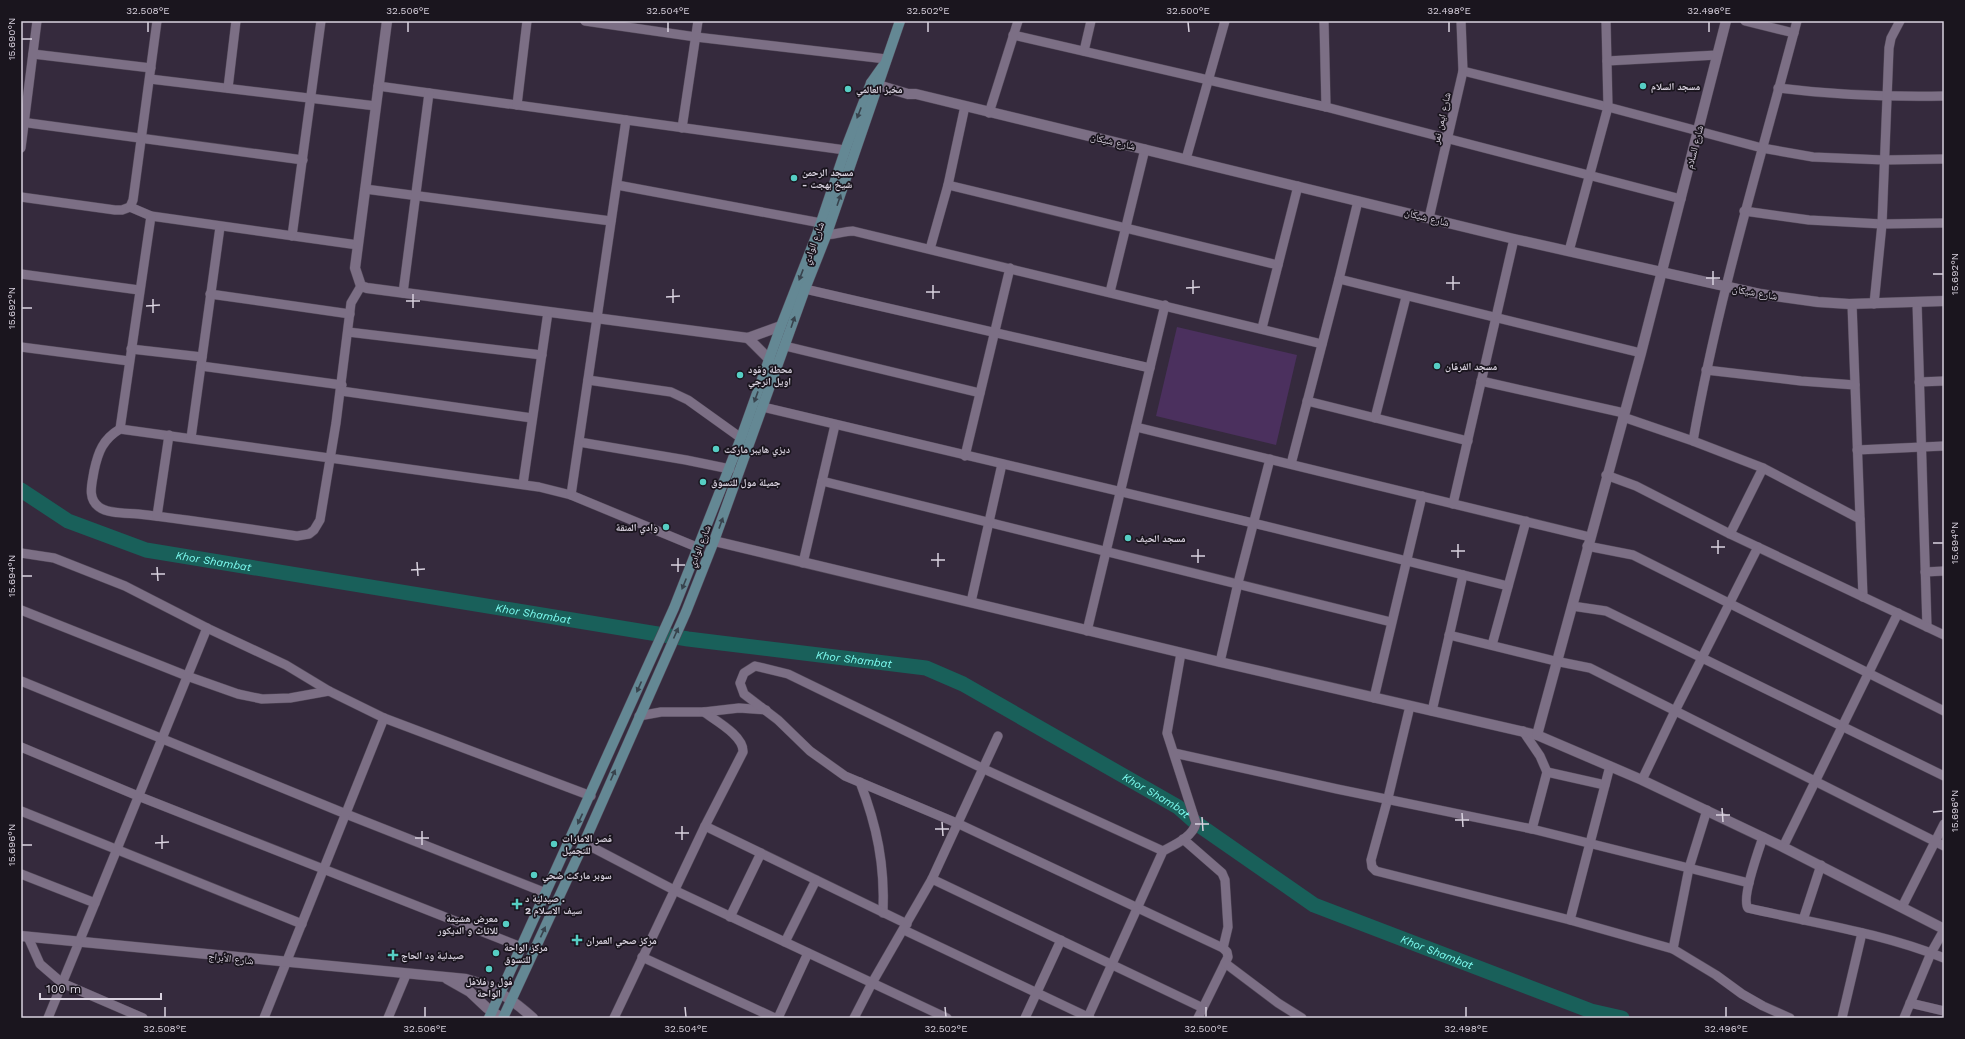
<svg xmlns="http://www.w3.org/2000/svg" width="1965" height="1039" font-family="'Work Sans','Noto Naskh Arabic',sans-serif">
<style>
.green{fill:#4b305e}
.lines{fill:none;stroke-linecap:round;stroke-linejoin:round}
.river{stroke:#19605a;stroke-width:15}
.minor-casing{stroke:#524858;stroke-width:10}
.tertiary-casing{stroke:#524858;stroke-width:11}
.secondary-casing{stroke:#524858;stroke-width:11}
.minor{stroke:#7c6f85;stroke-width:9}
.tertiary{stroke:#7c6f85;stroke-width:10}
.secondary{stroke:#648894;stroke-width:10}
.oneway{fill:#38434d}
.ticks{fill:none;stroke:#d9d2df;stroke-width:1.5}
.poi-dot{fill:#56cec4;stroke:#1a151e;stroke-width:1.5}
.labels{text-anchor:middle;stroke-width:3.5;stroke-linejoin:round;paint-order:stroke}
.poi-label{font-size:10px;font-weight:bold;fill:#d9d2df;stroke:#1a151e;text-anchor:start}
.street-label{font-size:10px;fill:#d9d2df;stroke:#1a151e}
.water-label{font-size:11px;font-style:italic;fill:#7efdf2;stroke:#1a151e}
.neatline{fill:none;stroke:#d9d2df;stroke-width:1.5}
.ticks-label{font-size:10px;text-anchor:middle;fill:#d9d2df}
</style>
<rect width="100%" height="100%" fill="#352a3d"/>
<polygon class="green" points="1177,327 1297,355 1276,445 1156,416"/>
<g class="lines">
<path class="river" id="s1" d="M21,490L68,521L146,550L688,639L926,668L963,684L1178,807L1196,823L1314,905L1591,1011L1622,1018"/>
<g class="minor-casing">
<g id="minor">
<polyline points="585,21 696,37 886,59"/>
<polyline points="1324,21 1326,107"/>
<polyline points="1745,21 1794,33"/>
<polyline points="1013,35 1326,107 1681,199"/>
<polyline points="1084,51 1091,21"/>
<polyline points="33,54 151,68"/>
<polyline points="1607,61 1717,55"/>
<polyline points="1463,71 1608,107 1762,148 1813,157 1884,160 1944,159"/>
<polyline points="150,79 376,106"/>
<polyline points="378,86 845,150"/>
<polyline points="228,88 236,21"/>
<path d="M1778,88C1834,95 1888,97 1944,96"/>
<polyline points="517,105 527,21"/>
<polyline points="989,113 1018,21"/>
<polyline points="21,122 303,160"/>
<polyline points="682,128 698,21"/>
<polyline points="21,148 37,21"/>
<polyline points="1186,159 1225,21"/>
<polyline points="617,185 821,223"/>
<polyline points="948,185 1278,265"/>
<polyline points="365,189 611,221"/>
<polyline points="21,197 115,210 122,210 130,207 151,216 358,245"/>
<polyline points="130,207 133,200 157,21"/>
<polyline points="1744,211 1809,220 1882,224 1944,223"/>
<polyline points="1429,218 1463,71 1461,21"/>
<path d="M820,234C831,237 842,231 853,231L1322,344"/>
<polyline points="292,236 321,21"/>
<polyline points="930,249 948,185 965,106"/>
<polyline points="1569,251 1608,107 1606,21"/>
<polyline points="21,274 139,290"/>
<polyline points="1339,279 1641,353"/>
<path d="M361,286L351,303L336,423L320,520L314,530L309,534L297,536C244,528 191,520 138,514C127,513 108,514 99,507C87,498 92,484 94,471C98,452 103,439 120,429L539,487L571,495L699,548"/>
<polyline points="805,289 1150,368"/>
<polyline points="1110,292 1145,149"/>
<polyline points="403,293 429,93"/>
<polyline points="210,294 350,314"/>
<polyline points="1917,302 1927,627"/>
<polyline points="1852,304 1863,597"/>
<polyline points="1874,304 1882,224 1889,48 1891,38 1900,21"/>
<polyline points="1262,328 1298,186"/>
<polyline points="348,332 542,355"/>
<polyline points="785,346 980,393"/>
<polyline points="21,347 129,361"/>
<polyline points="131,349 202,357"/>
<polyline points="201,366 342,385"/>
<polyline points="1706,370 1801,381 1855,385"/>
<polyline points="588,380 671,392 688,400 741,438"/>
<polyline points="1481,381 1624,413"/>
<polyline points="1919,382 1944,381"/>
<polyline points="341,391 532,418"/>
<polyline points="1307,401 1468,441"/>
<polyline points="763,407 1253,523 1508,586"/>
<polyline points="1623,417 1693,441 1763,468 1860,519"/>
<polyline points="1375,418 1406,297"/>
<polyline points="1136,427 1590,537"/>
<polyline points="120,429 151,216"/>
<polyline points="191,438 220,227"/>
<path d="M1693,441C1718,298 1760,161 1797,21"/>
<polyline points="579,442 686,460 730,469"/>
<polyline points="1857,450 1944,446"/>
<polyline points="965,456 1010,268"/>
<polyline points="1291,464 1339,279 1358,201"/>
<polyline points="1606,475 1636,486 1730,534 1944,635"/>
<polyline points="822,481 1391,622"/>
<polyline points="523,484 548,312"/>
<polyline points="571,495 626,120"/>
<polyline points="1453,504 1514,239"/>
<polyline points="157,516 169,435"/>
<polyline points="1730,534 1763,468"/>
<polyline points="1587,546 1633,555 1944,711"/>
<polyline points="21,553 54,558 125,586 207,628 286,665 329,691 384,718 591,796"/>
<polyline points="803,563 835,425"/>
<polyline points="1925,572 1944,571"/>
<polyline points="971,602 1002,464"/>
<polyline points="1572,606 1606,611 1944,776"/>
<polyline points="21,610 187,676 238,694 262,699 290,698 329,691"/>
<polyline points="1087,631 1165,305"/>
<polyline points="1449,635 1555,661 1590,668 1944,846"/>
<polyline points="1492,645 1526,521"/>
<polyline points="1220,662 1238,583 1270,459"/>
<polyline points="21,681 346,814 546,893"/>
<polyline points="1374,698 1422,496"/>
<polyline points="1410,706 1388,798 1371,860 1372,867 1376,871 1570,920 1673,949 1716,975 1742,994 1763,1006 1790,1018"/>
<polyline points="1432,711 1463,575"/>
<polyline points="639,716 661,712 704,712 739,708 766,710"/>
<polyline points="1523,731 1540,756 1547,772 1532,829"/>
<polyline points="21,747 138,796 521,947"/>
<polyline points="1174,753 1337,789 1532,829 1749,883"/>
<polyline points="1547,772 1605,785"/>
<polyline points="1642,780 1675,711 1758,547"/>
<path d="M860,782C877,826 885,865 883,913"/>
<polyline points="21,811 302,924"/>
<polyline points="705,826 907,924"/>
<path d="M1763,837C1759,849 1741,899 1748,908C1813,923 1882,933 1944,958"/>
<polyline points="1183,839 1222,873 1225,880 1228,927 1223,948"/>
<polyline points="584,843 674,890 947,1018"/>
<polyline points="1783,847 1898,613"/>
<polyline points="1163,851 984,769 788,674 755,666 744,673 740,683 744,694 778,720 810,751 845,776 959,824 1223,948 1227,952 1228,957 1198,1018"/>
<polyline points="21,874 95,903 48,1018"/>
<polyline points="932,879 1203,1008"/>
<polyline points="95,903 207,628"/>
<polyline points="1902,907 1944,824"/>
<polyline points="730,917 761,853"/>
<polyline points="1570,920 1610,766"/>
<polyline points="1803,920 1821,865"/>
<polyline points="904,930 1090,1018"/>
<polyline points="28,937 40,964 62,983 143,1018"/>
<polyline points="785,942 816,880"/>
<polyline points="1673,949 1689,868 1707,810"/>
<polyline points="642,957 775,1018"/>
<polyline points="1225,963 1278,1003 1302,1018"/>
<polyline points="1910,1003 1944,1011"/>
<path d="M1088,1017L1163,851C1174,845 1193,837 1196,823L1167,733L1181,653"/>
<polyline points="264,1018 384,718"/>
<polyline points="388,1018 406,975"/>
<path d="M614,1018L705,826L743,752C744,736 716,721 704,712"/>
<polyline points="778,1018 808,953"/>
<polyline points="854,1018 872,983 932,879 998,736"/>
<polyline points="1025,1018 1061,940"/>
<polyline points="1842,1018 1862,933"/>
<polyline points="1904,1018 1931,953 1944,930"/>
</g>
</g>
<g class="tertiary-casing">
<g id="tertiary">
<polyline points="387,21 355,268 361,286 367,288 748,338 781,326"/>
<polyline points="871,83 908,94 916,94 1514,239 1760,294 1818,302 1849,304 1944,301"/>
<polyline points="748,338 770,360"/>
<polyline points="714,541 1220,662 1537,735 1642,780 1783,847 1944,929"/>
<polyline points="1537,735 1641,353 1726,21"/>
<path d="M21,936L466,979C493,986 513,1000 533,1018"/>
<polyline points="447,979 470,992 487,1008 502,1018"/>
</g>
</g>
<g class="secondary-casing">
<g id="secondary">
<polyline points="489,1018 674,608 741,438 781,326 817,234 847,145 871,83 883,66"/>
<polyline points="503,1018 584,843 686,612 714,541 805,289 826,236 900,21"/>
</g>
</g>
<use href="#minor" class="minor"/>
<use href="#tertiary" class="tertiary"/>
<use href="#secondary" class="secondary"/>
</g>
<defs><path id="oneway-solid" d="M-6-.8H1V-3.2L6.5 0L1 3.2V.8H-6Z"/></defs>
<g class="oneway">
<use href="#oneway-solid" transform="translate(859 113) rotate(111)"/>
<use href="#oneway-solid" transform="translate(839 200) rotate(-71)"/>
<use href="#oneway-solid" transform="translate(801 275) rotate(111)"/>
<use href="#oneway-solid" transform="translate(793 322) rotate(-71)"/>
<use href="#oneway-solid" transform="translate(756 397) rotate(110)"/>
<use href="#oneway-solid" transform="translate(721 523) rotate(-70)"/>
<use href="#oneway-solid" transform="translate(684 584) rotate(112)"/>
<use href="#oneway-solid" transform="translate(676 633) rotate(-66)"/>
<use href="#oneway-solid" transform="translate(639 687) rotate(114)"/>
<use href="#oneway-solid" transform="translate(613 775) rotate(-66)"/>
<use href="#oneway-solid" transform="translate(580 819) rotate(115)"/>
<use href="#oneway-solid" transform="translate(543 932) rotate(-65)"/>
</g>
<path class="ticks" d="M148,22V32M408,22V32M668,22V32M928,22V32M1188,22L1189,32M1449,22V32M1709,22V32M22,39H32M1713,271V285M1933,274H1943M1453,276V290M1706,278H1720M1193,280V294M1446,283H1460M933,285V299M1186,288L1200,287M673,289V303M926,292H940M413,294V308M666,297L680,296M153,299V313M406,301H420M146,306L160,305M22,308H32M1718,540V554M1933,543H1943M1458,544V558M1711,547H1725M1198,549V563M1451,551H1465M938,553V567M1191,556H1205M678,558V572M931,560H945M417,562L418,576M671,565H685M157,567L158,581M411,570L425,569M151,574H165M22,576H32M1722,808L1723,822M1933,812L1943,811M1462,813L1463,827M1716,815H1730M1202,817L1203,831M1455,820H1469M942,822L943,836M1195,824H1209M682,826V840M935,829H949M422,831V845M675,833H689M162,835V849M415,838H429M155,843L169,842M22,845H32M165,1007V1017M425,1007V1017M685,1007L686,1017M945,1007L946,1017M1206,1007V1017M1466,1007V1017M1726,1007V1017"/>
<g class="poi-dot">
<circle cx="1643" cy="86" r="4"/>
<circle cx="848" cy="89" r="4"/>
<circle cx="794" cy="178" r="4"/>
<circle cx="1437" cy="366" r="4"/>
<circle cx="740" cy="375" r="4"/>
<circle cx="716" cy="449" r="4"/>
<circle cx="703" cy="482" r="4"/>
<circle cx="666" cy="527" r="4"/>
<circle cx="1128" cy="538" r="4"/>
<circle cx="554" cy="844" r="4"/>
<circle cx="534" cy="875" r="4"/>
<path d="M515 898h4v4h4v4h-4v4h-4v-4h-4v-4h4z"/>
<circle cx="506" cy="924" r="4"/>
<path d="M575 934h4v4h4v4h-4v4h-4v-4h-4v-4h4z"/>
<circle cx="496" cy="953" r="4"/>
<path d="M391 949h4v4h4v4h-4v4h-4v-4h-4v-4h4z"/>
<circle cx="489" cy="969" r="4"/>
</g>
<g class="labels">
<g class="poi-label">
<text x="1651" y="90">مسجد السلام</text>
<text x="856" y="93">مخبز العالمي</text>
<text x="802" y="176">مسجد الرحمن<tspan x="802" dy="12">- شيخ بهجت</tspan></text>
<text x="1445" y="370">مسجد الفرقان</text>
<text x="748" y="373">محطة وقود<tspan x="748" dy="12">اويل انرجي</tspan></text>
<text x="724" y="453">ديزي هايبر ماركت</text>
<text x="711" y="486">جميلة مول للتسوق</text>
<text x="658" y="531" text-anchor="end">وادي المنقة</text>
<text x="1136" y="542">مسجد الحيف</text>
<text x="562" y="842">قصر الامارات<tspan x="562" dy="12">للتجميل</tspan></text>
<text x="542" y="879">سوبر ماركت ضحي</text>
<text x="525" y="902">صيدلية د .<tspan x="525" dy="12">سيف الاسلام 2</tspan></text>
<text x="498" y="922" text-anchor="end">معرض هشيمة<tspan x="498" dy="12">للاثاث و الديكور</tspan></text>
<text x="586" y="944">مركز صحي العمران</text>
<text x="504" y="951">مركز الواحة<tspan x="504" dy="12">للتسوق</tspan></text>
<text x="401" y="959">صيدلية ود الحاج</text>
<text x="489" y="985" text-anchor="middle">فول و فلافل<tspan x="489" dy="12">الواحة</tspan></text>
</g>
<g class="street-label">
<text transform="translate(1441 118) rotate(-77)" y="4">شارع ايمن نمر</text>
<text transform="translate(1113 141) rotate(13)" y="4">شارع شيكان</text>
<text transform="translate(1694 147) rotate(-76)" y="4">شارع السلام</text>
<text transform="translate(1427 217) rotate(14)" y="4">شارع شيكان</text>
<text transform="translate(813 243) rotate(-70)" y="4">شارع الوادي</text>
<text transform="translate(1755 292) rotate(10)" y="4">شارع شيكان</text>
<text transform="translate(699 546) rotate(-68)" y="4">شارع الوادي</text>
<text transform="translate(231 958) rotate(6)" y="4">شارع الأبراج</text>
</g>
<g class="water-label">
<text dy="4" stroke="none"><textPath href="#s1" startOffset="208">Khor Shambat</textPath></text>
<text dy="4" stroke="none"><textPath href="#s1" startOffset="532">Khor Shambat</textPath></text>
<text dy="4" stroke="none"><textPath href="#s1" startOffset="856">Khor Shambat</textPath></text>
<text dy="4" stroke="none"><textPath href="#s1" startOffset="1192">Khor Shambat</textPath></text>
<text dy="4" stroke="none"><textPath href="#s1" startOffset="1516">Khor Shambat</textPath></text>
</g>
</g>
<rect width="1965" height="1039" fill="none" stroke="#1a151e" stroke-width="44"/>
<path d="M40 993v6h121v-6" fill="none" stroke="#d9d2df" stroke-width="2"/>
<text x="46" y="993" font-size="12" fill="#d9d2df" stroke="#1a151e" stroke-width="3" paint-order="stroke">100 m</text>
<rect x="22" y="22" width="1921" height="995" class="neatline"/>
<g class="ticks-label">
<text x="148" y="14">32.508°E</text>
<text x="408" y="14">32.506°E</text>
<text x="668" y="14">32.504°E</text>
<text x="928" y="14">32.502°E</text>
<text x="1188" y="14">32.500°E</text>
<text x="1449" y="14">32.498°E</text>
<text x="1709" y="14">32.496°E</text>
<text transform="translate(11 39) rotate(-90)" y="4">15.690°N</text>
<text transform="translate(1954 274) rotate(-90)" y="4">15.692°N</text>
<text transform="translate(11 308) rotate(-90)" y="4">15.692°N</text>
<text transform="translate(1954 543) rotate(-90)" y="4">15.694°N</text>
<text transform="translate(11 576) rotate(-90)" y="4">15.694°N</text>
<text transform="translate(1954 811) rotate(-90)" y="4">15.696°N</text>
<text transform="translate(11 845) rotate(-90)" y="4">15.696°N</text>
<text x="165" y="1032">32.508°E</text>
<text x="425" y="1032">32.506°E</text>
<text x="686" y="1032">32.504°E</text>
<text x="946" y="1032">32.502°E</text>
<text x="1206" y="1032">32.500°E</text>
<text x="1466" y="1032">32.498°E</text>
<text x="1726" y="1032">32.496°E</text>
</g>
</svg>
